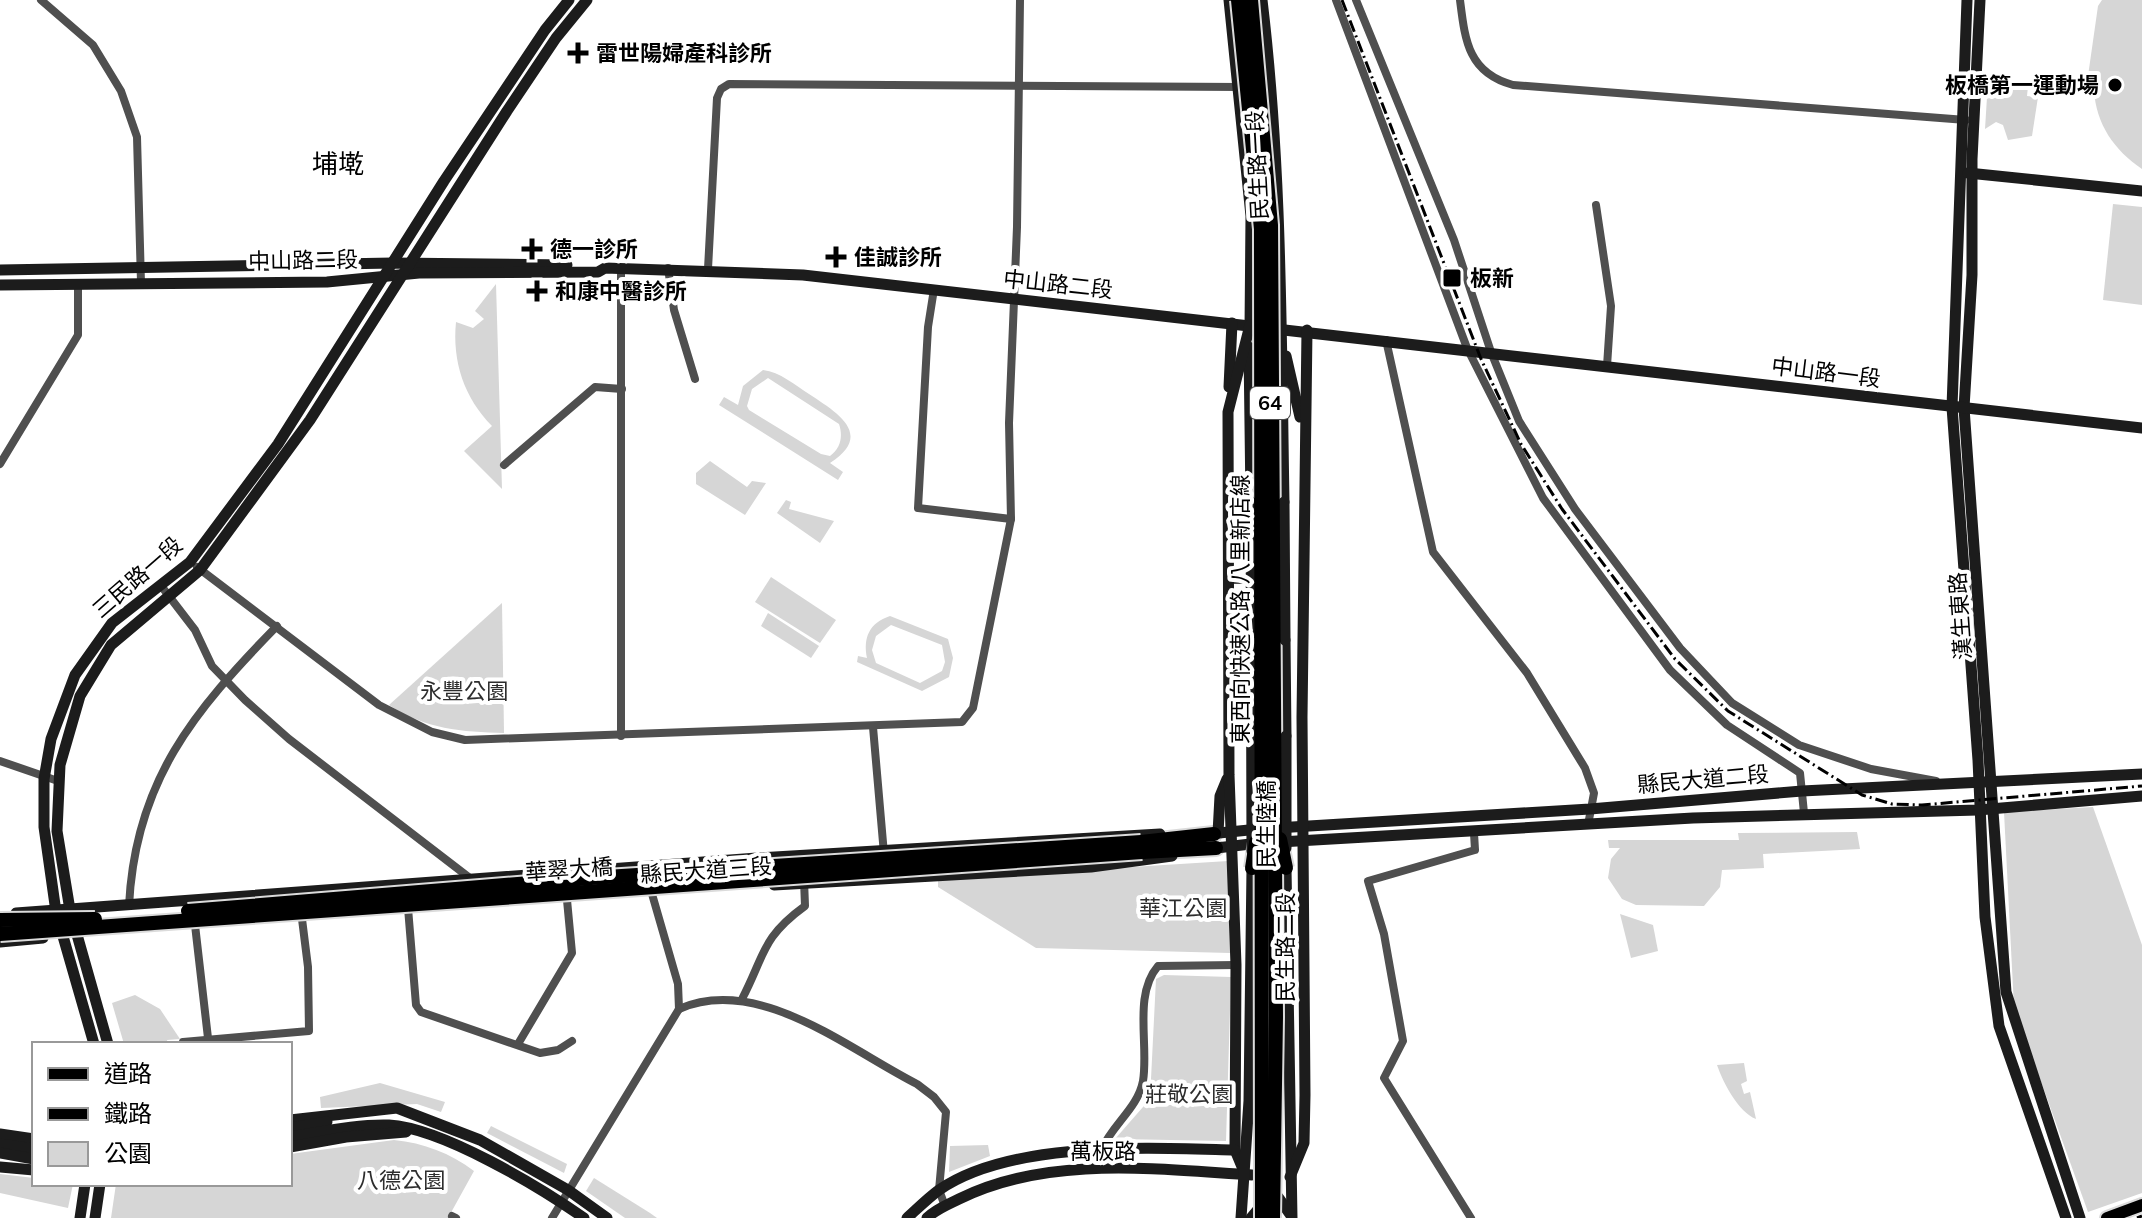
<svg xmlns="http://www.w3.org/2000/svg" width="2142" height="1218" font-family="Mulish,'Noto Sans TC',sans-serif">
<style>
.green{fill:#d6d6d6;fill-rule:evenodd}
.lines{fill:none;stroke-linecap:round;stroke-linejoin:round}
.primary-casing{stroke:#dbdbdb;stroke-width:16}
.highway-casing{stroke:#dbdbdb;stroke-width:18}
.street{stroke:#4f4f4f;stroke-width:8}
.secondary{stroke:#1c1c1c;stroke-width:11}
.primary{stroke:#000;stroke-width:12}
.highway{stroke:#000;stroke-width:14}
.rail{stroke:#000;stroke-width:3;stroke-dasharray:12 4 2 4;stroke-linecap:butt}
.highway-bridge-casing{stroke:#dbdbdb;stroke-width:18;stroke-linecap:butt}
.secondary-bridge{stroke:#1c1c1c;stroke-width:11}
.highway-bridge{stroke:#000;stroke-width:14}
.poi-dot{fill:#000;stroke:#fff;stroke-width:3}
.labels{text-anchor:middle;stroke-width:8;stroke-linejoin:round;paint-order:stroke}
.shield{fill:#fff;stroke:#4c4c4c;stroke-width:2}
.shield-label{font-size:20px;font-weight:bold;fill:#000}
.poi-label{font-size:22px;font-weight:bold;fill:#000;stroke:#fff;text-anchor:start}
.street-label{font-size:22px;fill:#000;stroke:#fff}
.park-label{font-size:22px;fill:#2d2d2d;stroke:#fff}
.quarter-label{font-size:26px;fill:#000;stroke:#fff}
</style>
<rect width="100%" height="100%" fill="#fff"/>
<g class="green">
<path d="M2102,0H2142V169C2114,150 2096,124 2094,90L2087,83L2098,6Z"/>
<polygon points="1988,81 2028,86 2027,96 2038,97 2032,136 2008,140 2003,125 1996,122 1985,129"/>
<polygon points="2113,204 2142,207 2142,305 2103,300"/>
<path d="M496,284L502,489L464,451L492,426C464,398 452,361 456,322L473,328L484,319L475,311Z"/>
<path d="M763,370C780,372 795,385 809,394C836,412 875,434 830,463L843,472L838,480L719,405L724,397L738,405L743,386ZM768,378L839,424C843,436 841,448 830,456L821,454L749,410L747,406L752,389Z"/>
<polygon points="710,461 747,487 752,481 766,483 745,515 696,484 696,473"/>
<polygon points="786,500 791,502 789,509 834,521 820,543 777,513"/>
<polygon points="771,577 836,620 820,643 755,602"/>
<path d="M502,603L504,733C462,732 425,729 389,705Z"/>
<polygon points="768,613 819,646 811,658 761,626"/>
<path d="M890,616L948,639L953,658L949,677L922,691L857,662L858,656L867,658C863,638 869,623 890,616ZM891,625L942,645L945,662L942,671L920,683L876,663L872,650L876,636Z"/>
<polygon points="2093,807 2142,945 2142,1193 2088,1212 2014,1007 2004,812"/>
<polygon points="1857,832 1860,849 1763,854 1764,868 1722,870 1720,887 1704,906 1636,905 1622,899 1608,878 1611,859 1620,848 1609,848 1608,840 1739,840 1738,833"/>
<polygon points="1228,861 1230,953 1036,948 938,887 938,879"/>
<polygon points="1620,914 1653,925 1658,951 1631,958"/>
<polygon points="1164,975 1231,977 1226,1141 1115,1139 1150,1099 1156,979"/>
<polygon points="135,995 160,1009 180,1039 167,1040 168,1044 124,1044 112,1003"/>
<path d="M1744,1063L1747,1081L1741,1084L1744,1094L1750,1092L1756,1119C1738,1112 1723,1082 1717,1065Z"/>
<polygon points="380,1083 445,1102 441,1112 417,1104 321,1108 320,1097"/>
<polygon points="491,1126 567,1164 564,1173 487,1133"/>
<path d="M394,1140C424,1143 450,1153 474,1171L448,1218H111L116,1184H290V1154Z"/>
<polygon points="988,1145 990,1156 949,1172 950,1146"/>
<polygon points="0,1174 34,1178 34,1184 73,1184 68,1208 0,1193"/>
<polygon points="594,1178 650,1213 657,1218 625,1218 586,1191"/>
</g>
<g class="lines">
<g class="primary-casing">
<polyline id="primary" points="2107,1218 2142,1205"/>
</g>
<g class="highway-casing">
<g id="highway">
<polyline points="1141,842 1214,834"/>
<polyline points="1142,852 1216,848"/>
</g>
</g>
<g class="street">
<polyline points="41,0 93,45 121,91 137,137 141,283"/>
<polyline points="1336,0 1467,348 1543,498 1670,670 1727,725 1800,773 1804,813"/>
<polyline points="1356,0 1454,240 1491,352 1519,421 1575,509 1680,648 1732,703 1799,745 1871,769 1936,781"/>
<path d="M1460,0C1465,40 1468,73 1513,85L1966,120"/>
<polyline points="1596,205 1611,306 1607,366"/>
<polyline points="668,268 674,310 695,379"/>
<polyline points="708,269 717,98 721,89 729,84 1242,87"/>
<polyline points="934,289 928,327 918,508 1011,519"/>
<polyline points="1386,340 1433,552 1527,673 1585,768 1594,793 1588,825"/>
<polyline points="0,464 78,335 78,283"/>
<polyline points="504,465 595,387 622,389"/>
<polyline points="197,567 379,705 432,732 465,740 962,722 973,708 1011,519 1009,423 1017,227 1020,0"/>
<polyline points="1228,580 1254,580"/>
<polyline points="162,587 195,630 212,666 245,700 289,739 475,882"/>
<polyline points="873,727 884,854"/>
<polyline points="621,736 621,268"/>
<polyline points="0,761 58,781"/>
<polyline points="652,894 678,984 679,1009"/>
<path d="M129,906C135,781 194,711 277,626"/>
<polyline points="408,908 416,1005 421,1012 540,1053 558,1050 572,1041"/>
<polyline points="195,925 208,1038"/>
<path d="M742,999C765,955 761,938 805,906L804,880"/>
<path d="M679,1009C758,974 848,1049 917,1084L934,1097L946,1112L939,1190L945,1206"/>
<polyline points="183,1042 309,1031 308,967 301,911"/>
<polyline points="518,1044 572,953 567,900"/>
<path d="M1102,1149C1112,1125 1138,1108 1143,1081C1149,1045 1133,995 1158,966L1236,965"/>
<polyline points="452,1216 456,1218"/>
<polyline points="552,1218 679,1009"/>
<polyline points="1471,1218 1384,1078 1403,1041 1384,934 1368,881 1475,850 1474,833"/>
</g>
<g class="secondary">
<polyline points="1229,0 1251,216 1250,330"/>
<path d="M1262,0C1282,167 1281,334 1284,502"/>
<polyline points="1967,0 1952,407 1978,760 1985,917 1999,1026 2066,1218"/>
<polyline points="1980,0 1972,159 1972,275 1964,408 2006,992 2080,1218"/>
<polyline points="1968,173 2142,191"/>
<polyline points="0,270 393,263 567,265"/>
<polyline points="0,285 327,282 419,273 598,272 605,268 803,275 2142,428"/>
<polyline points="1249,347 1251,502"/>
<polyline points="1286,356 1300,417"/>
<polyline points="1229,387 1232,323"/>
<polyline points="1285,640 1286,736"/>
<polyline points="1276,828 1590,809 1802,791 2142,774"/>
<polyline points="1218,833 1220,796 1227,779"/>
<polyline points="1209,834 1259,829"/>
<polyline points="1280,842 1693,818 1978,810 2142,796"/>
<polyline points="1208,849 1259,843"/>
<polyline points="1286,868 1292,1218"/>
<polyline points="774,885 1091,867 1172,856"/>
<polyline points="16,913 757,858 1160,834"/>
<polyline points="0,942 43,938"/>
<polyline points="94,1044 56,912 44,827 44,779 51,739 75,675 112,623 190,562 278,444 444,181 545,30 569,0"/>
<polyline points="108,1044 70,910 57,831 60,765 80,696 111,645 200,570 310,420 507,111 556,38 587,0"/>
<polyline points="290,1120 397,1108 480,1140 568,1190 607,1218"/>
<polyline points="290,1128 327,1122"/>
<polyline points="0,1134 34,1139"/>
<path d="M290,1137C322,1132 356,1124 389,1125C442,1128 540,1187 584,1218"/>
<polyline points="0,1144 34,1149"/>
<polyline points="290,1147 346,1137 406,1132"/>
<polyline points="0,1153 34,1159"/>
<polyline points="0,1167 34,1170"/>
<polyline points="1245,1174 1235,1150 1236,965 1229,775 1228,412 1250,325"/>
<polyline points="1290,1177 1304,1143 1305,1095 1302,717 1307,330"/>
<polyline points="80,1218 85,1184"/>
<polyline points="95,1218 100,1184"/>
<path d="M907,1218C917,1209 928,1198 939,1190C1011,1140 1151,1148 1235,1150"/>
<path d="M927,1218C936,1209 947,1205 959,1199C1048,1155 1155,1169 1252,1175"/>
<polyline points="1241,1218 1249,1101 1252,868"/>
<polyline points="1251,1218 1270,1195 1278,1197 1290,1214"/>
</g>
<use href="#primary" class="primary"/>
<use href="#highway" class="highway"/>
<g class="rail">
<polyline points="1342,0 1481,359 1521,444 1562,509 1675,659 1728,711 1862,795 1892,804 1922,805 2142,786"/>
<polyline points="2137,1218 2142,1216"/>
</g>
<g class="highway-bridge-casing">
<g id="highway-bridge">
<polyline points="1238,0 1261,229 1262,1218"/>
<polyline points="1251,0 1271,225 1276,1017 1273,1218"/>
<polyline points="1280,839 1286,868"/>
<polyline points="1252,868 1256,842"/>
<polyline points="188,911 591,878 1141,842"/>
<polyline points="0,920 95,919"/>
<polyline points="0,934 1142,852"/>
</g>
</g>
<g class="secondary-bridge">
<polyline points="1251,502 1252,851"/>
<polyline points="1284,502 1285,640"/>
<polyline points="1286,736 1286,848"/>
</g>
<use href="#highway-bridge" class="highway-bridge"/>
</g>
<g class="poi-dot">
<path d="M574 41h8v8h8v8h-8v8h-8v-8h-8v-8h8z"/>
<circle cx="2115" cy="85" r="8"/>
<path d="M528 237h8v8h8v8h-8v8h-8v-8h-8v-8h8z"/>
<path d="M832 245h8v8h8v8h-8v8h-8v-8h-8v-8h8z"/>
<rect x="1442" y="268" width="20" height="20" rx="4"/>
<path d="M533 279h8v8h8v8h-8v8h-8v-8h-8v-8h8z"/>
</g>
<g class="labels">
<rect class="shield" x="1250" y="387" width="40" height="32" rx="6"/>
<g class="shield-label">
<text x="1270" y="410">64</text>
</g>
<g class="poi-label">
<text x="596" y="61">雷世陽婦產科診所</text>
<text x="2099" y="93" text-anchor="end">板橋第一運動場</text>
<text x="550" y="257">德一診所</text>
<text x="854" y="265">佳誠診所</text>
<text x="1470" y="286">板新</text>
<text x="555" y="299">和康中醫診所</text>
</g>
<g class="street-label">
<text transform="translate(1257 165) rotate(-93)" y="8">民生路一段</text>
<text transform="translate(303 260) rotate(-1)" y="8">中山路二段</text>
<text transform="translate(1058 284) rotate(6)" y="8">中山路二段</text>
<text transform="translate(1826 372) rotate(7)" y="8">中山路一段</text>
<text transform="translate(137 577) rotate(-41)" y="8">三民路一段</text>
<text transform="translate(1240 609) rotate(-90)" y="8">東西向快速公路 八里新店線</text>
<text transform="translate(1960 616) rotate(-94)" y="8">漢生東路</text>
<text transform="translate(1703 779) rotate(-5)" y="8">縣民大道二段</text>
<text transform="translate(1266 824) rotate(-90)" y="8">民生陸橋</text>
<text transform="translate(569 869) rotate(-4)" y="8">華翠大橋</text>
<text transform="translate(706 870) rotate(-4)" y="8">縣民大道三段</text>
<text transform="translate(1285 947) rotate(-90)" y="8">民生路二段</text>
<text x="1103" y="1159">萬板路</text>
</g>
<g class="park-label">
<text x="464" y="699">永豐公園</text>
<text x="1183" y="916">華江公園</text>
<text x="1189" y="1102">莊敬公園</text>
<text x="401" y="1188">八德公園</text>
</g>
<g class="quarter-label">
<text x="338" y="173">埔墘</text>
</g>
</g>
<rect x="32" y="1042" width="260" height="144" fill="#ffffff" stroke="#999999" stroke-width="2"/>
<rect x="48" y="1068" width="40" height="12" fill="#000000" stroke="#999999" stroke-width="2"/>
<text x="104" y="1082" font-size="24" fill="#000000">道路</text>
<rect x="48" y="1108" width="40" height="12" fill="#000000" stroke="#999999" stroke-width="2"/>
<text x="104" y="1122" font-size="24" fill="#000000">鐵路</text>
<rect x="48" y="1142" width="40" height="24" fill="#d6d6d6" stroke="#999999" stroke-width="2"/>
<text x="104" y="1162" font-size="24" fill="#000000">公園</text>
</svg>
